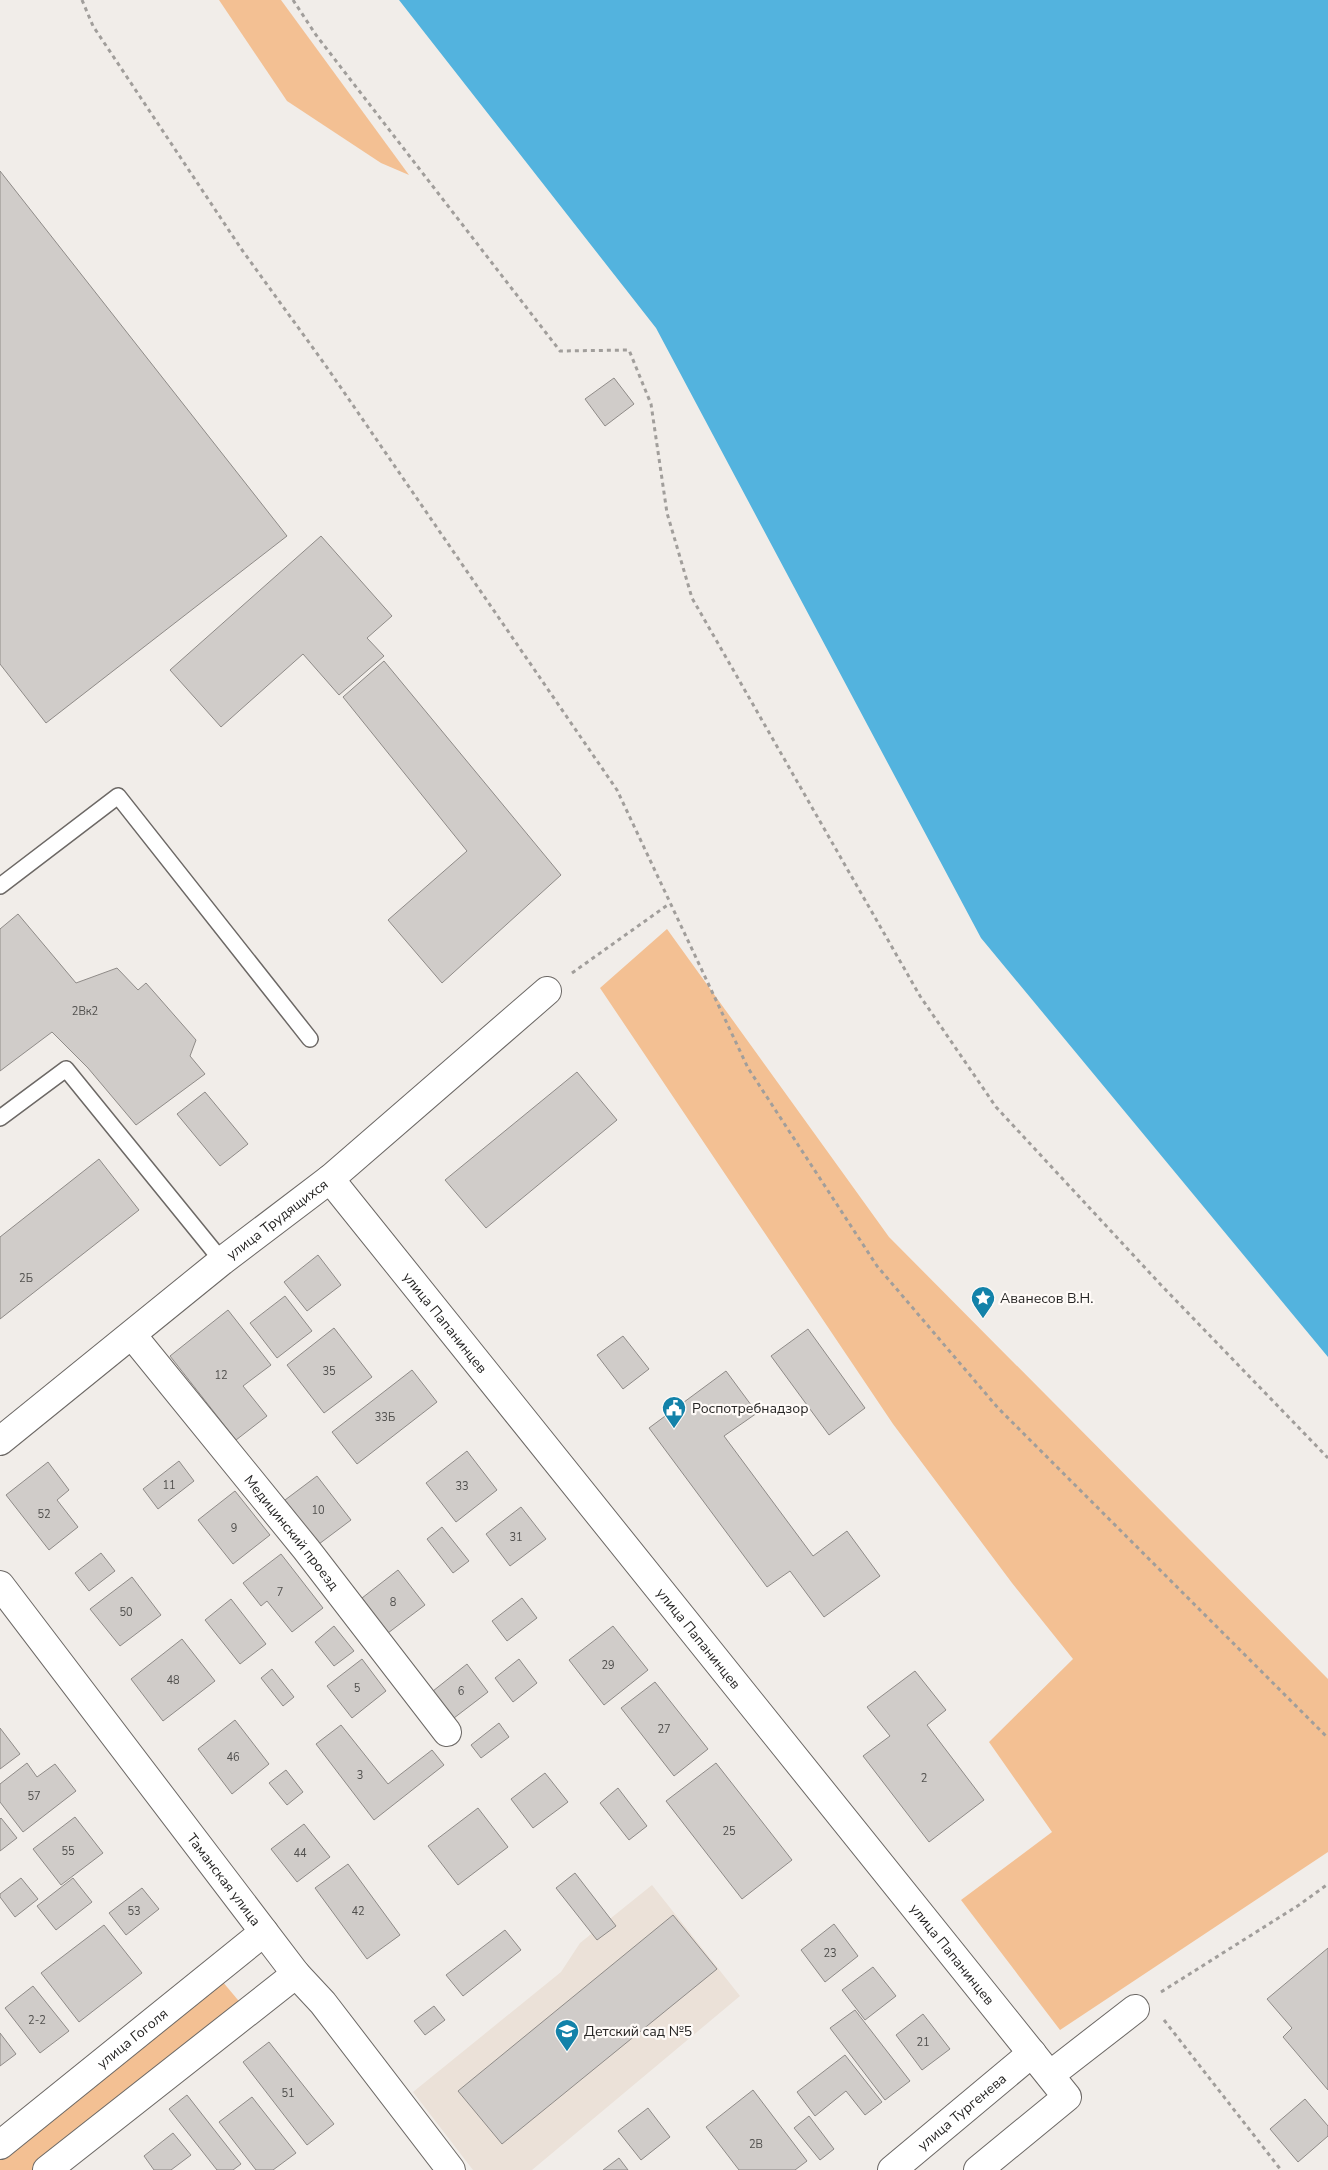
<svg xmlns="http://www.w3.org/2000/svg" width="1328" height="2170" font-family="'Nunito Sans',sans-serif">
<style>
.built{fill:#ebe1d8}
.green{fill:#f3c093}
.water{fill:#53b3de}
.building{fill:#d0ccc9;stroke:#8f8b88}
.lines{fill:none;stroke-linecap:round;stroke-linejoin:round}
.service-casing{stroke:#6c6865;stroke-width:18}
.minor-casing{stroke:#6c6865;stroke-width:30}
.path{stroke:#a19e9b;stroke-width:3;stroke-dasharray:4 4;stroke-linecap:butt}
.service{stroke:#fff;stroke-width:15}
.minor{stroke:#fff;stroke-width:28}
.labels{text-anchor:middle;stroke-width:4.5;stroke-linejoin:round;paint-order:stroke}
.number-label{font-size:11px;fill:#504f4d}
.street-label{font-size:14px;fill:#262524;stroke:#fefaf7}
.poi-label{font-size:14px;fill:#262524;stroke:#fefaf7;text-anchor:start}
</style>
<rect width="100%" height="100%" fill="#f1ede9"/>
<polygon class="built" points="652,1885 740,1996 532,2170 473,2170 413,2092 561,1972 580,1943"/>
<g class="green">
<polygon points="219,0 281,0 409,175 381,163 287,101"/>
<polygon points="667,929 889,1237 1328,1679 1328,1852 1060,2030 961,1900 1052,1832 989,1742 1073,1659 1012,1583 893,1424 600,988"/>
<polygon points="222,1981 243,2006 35,2170 0,2170 0,2157"/>
</g>
<polygon class="water" points="399,0 1328,0 1328,1357 981,938 656,328"/>
<g class="building">
<polygon points="0,171 287,536 46,723 0,664"/>
<polygon points="614,378 634,404 605,426 585,399"/>
<polygon points="321,536 392,616 367,638 384,656 339,695 303,654 221,727 170,670"/>
<polygon points="384,661 561,875 442,983 388,920 467,851 343,697"/>
<polygon points="18,914 76,983 117,968 138,990 146,983 196,1040 190,1056 205,1074 136,1125 88,1068 52,1032 0,1071 0,929"/>
<polygon points="577,1072 617,1120 486,1228 445,1180"/>
<polygon points="205,1092 248,1144 220,1166 177,1114"/>
<polygon points="99,1159 139,1210 0,1319 0,1237"/>
<polygon points="318,1255 341,1285 307,1311 284,1282"/>
<polygon points="285,1296 312,1331 277,1358 250,1323"/>
<polygon points="228,1310 271,1365 243,1386 267,1416 236,1440 170,1356"/>
<polygon points="334,1328 372,1377 324,1413 287,1365"/>
<polygon points="808,1329 865,1408 829,1435 771,1356"/>
<polygon points="623,1336 649,1369 623,1389 597,1355"/>
<polygon points="412,1370 437,1402 357,1464 332,1432"/>
<polygon points="726,1371 757,1413 724,1436 813,1556 847,1531 880,1576 824,1617 790,1571 767,1587 649,1428"/>
<polygon points="467,1451 497,1490 456,1522 426,1483"/>
<polygon points="179,1461 194,1481 158,1509 143,1489"/>
<polygon points="48,1462 69,1490 57,1500 78,1527 49,1550 6,1495"/>
<polygon points="317,1476 351,1520 319,1544 285,1500"/>
<polygon points="235,1491 270,1535 233,1564 198,1520"/>
<polygon points="521,1507 546,1539 510,1566 486,1534"/>
<polygon points="442,1527 469,1561 453,1573 427,1539"/>
<polygon points="101,1553 115,1571 89,1591 75,1573"/>
<polygon points="281,1554 323,1608 292,1632 267,1601 261,1606 243,1583"/>
<polygon points="398,1570 425,1605 388,1633 362,1598"/>
<polygon points="132,1577 161,1615 120,1646 90,1609"/>
<polygon points="522,1598 537,1618 507,1641 492,1621"/>
<polygon points="231,1599 266,1644 240,1664 205,1620"/>
<polygon points="334,1626 354,1651 334,1666 315,1642"/>
<polygon points="613,1626 648,1670 604,1705 569,1660"/>
<polygon points="182,1639 215,1681 163,1721 131,1679"/>
<polygon points="362,1659 386,1691 352,1718 327,1686"/>
<polygon points="519,1659 537,1683 513,1702 495,1678"/>
<polygon points="467,1664 488,1692 454,1718 433,1691"/>
<polygon points="272,1669 294,1697 283,1706 261,1678"/>
<polygon points="915,1671 946,1710 927,1725 984,1800 929,1842 863,1756 890,1736 867,1707"/>
<polygon points="655,1682 708,1749 674,1776 621,1708"/>
<polygon points="235,1720 269,1764 232,1794 198,1749"/>
<polygon points="499,1723 509,1737 481,1758 471,1745"/>
<polygon points="341,1725 388,1784 432,1750 444,1765 374,1820 316,1744"/>
<polygon points="0,1728 20,1754 0,1769"/>
<polygon points="27,1763 37,1777 55,1764 76,1791 23,1832 0,1802 0,1784"/>
<polygon points="716,1763 792,1860 742,1899 666,1801"/>
<polygon points="286,1770 303,1792 287,1805 269,1783"/>
<polygon points="545,1773 568,1802 533,1828 511,1799"/>
<polygon points="618,1788 647,1826 629,1840 600,1803"/>
<polygon points="478,1808 508,1847 458,1885 428,1846"/>
<polygon points="75,1817 103,1853 61,1885 33,1849"/>
<polygon points="1,1818 17,1838 0,1851 0,1819"/>
<polygon points="304,1824 330,1857 297,1882 271,1849"/>
<polygon points="348,1864 400,1935 367,1959 315,1888"/>
<polygon points="575,1873 616,1926 597,1940 556,1888"/>
<polygon points="21,1878 38,1899 15,1917 0,1897 0,1894"/>
<polygon points="73,1878 92,1902 56,1930 37,1906"/>
<polygon points="142,1888 159,1909 126,1935 109,1913"/>
<polygon points="673,1915 717,1969 502,2144 458,2091"/>
<polygon points="834,1924 858,1956 825,1982 801,1950"/>
<polygon points="104,1925 142,1973 79,2022 41,1973"/>
<polygon points="505,1930 521,1950 463,1996 446,1975"/>
<polygon points="1328,1948 1328,2090 1283,2037 1292,2028 1267,1999"/>
<polygon points="873,1967 896,1996 865,2020 842,1990"/>
<polygon points="33,1986 69,2031 40,2053 5,2008"/>
<polygon points="434,2006 445,2020 425,2035 414,2021"/>
<polygon points="855,2010 910,2081 885,2100 830,2028"/>
<polygon points="923,2014 950,2049 922,2070 896,2035"/>
<polygon points="0,2033 16,2054 0,2066"/>
<polygon points="269,2042 334,2124 307,2145 243,2062"/>
<polygon points="845,2055 882,2102 865,2115 846,2091 815,2116 797,2092"/>
<polygon points="753,2090 807,2161 795,2170 739,2170 706,2127"/>
<polygon points="187,2095 241,2164 233,2170 217,2170 169,2109"/>
<polygon points="252,2097 296,2153 273,2170 256,2170 219,2122"/>
<polygon points="1305,2099 1328,2126 1328,2136 1298,2162 1270,2129"/>
<polygon points="648,2108 670,2137 641,2160 618,2131"/>
<polygon points="809,2116 834,2149 820,2160 794,2128"/>
<polygon points="173,2133 191,2155 171,2170 154,2170 144,2156"/>
<polygon points="619,2158 628,2170 603,2170"/>
</g>
<g class="lines">
<g class="service-casing">
<g id="service">
<polyline points="0,886 118,796 310,1039"/>
<polyline points="0,1118 66,1069 222,1261"/>
</g>
</g>
<g class="minor-casing">
<g id="minor">
<path id="s1" d="M330,1179L1067,2097L978,2170"/>
<path id="s2" d="M132,1335L306,1549L447,1732"/>
<path id="s3" d="M0,1441L222,1261L330,1179L547,991"/>
<path id="s4" d="M0,1585L296,1974L323,2003L451,2170"/>
<polyline points="1050,2075 1135,2009"/>
<path id="s5" d="M0,2145L264,1932"/>
<polyline points="47,2170 296,1974"/>
<path id="s6" d="M892,2170L1032,2053"/>
</g>
</g>
<g class="path">
<polyline points="82,0 93,26 242,250 326,366 617,790 748,1068 877,1266 998,1408 1328,1738"/>
<polyline points="293,0 316,35 560,351 629,350 651,404 667,513 692,598 920,996 996,1107 1161,1285 1328,1458"/>
<polyline points="572,973 669,904"/>
<polyline points="1161,1992 1299,1905 1328,1884"/>
<polyline points="1164,2020 1281,2170"/>
</g>
<use href="#service" class="service"/>
<use href="#minor" class="minor"/>
</g>
<defs>
<g id="sight-pin" transform="scale(1.25)"><path d="M0 17L-7.5 6A9.5 9.5 0 1 1 7.5 6Z" fill="#1382a9" stroke="#fefaf7"/><path d="M0-6L1.8-2.2L6-1.7L2.9 1.2L3.7 5.4L0 3.3L-3.7 5.4L-2.9 1.2L-6-1.7L-1.8-2.2Z" fill="#fff"/></g>
<g id="civic-pin" transform="scale(1.25)"><path d="M0 17L-7.5 6A9.5 9.5 0 1 1 7.5 6Z" fill="#1382a9" stroke="#fefaf7"/><path d="M-.6-6.5H3V-4.5H.6V-3L4-1V1h2V6H-6V1h2V-1L-.6-3ZM-1.2 2.5V6h2.4V2.5Z" fill="#fff"/></g>
<g id="school-pin" transform="scale(1.25)"><path d="M0 17L-7.5 6A9.5 9.5 0 1 1 7.5 6Z" fill="#1382a9" stroke="#fefaf7"/><path d="M0-5L7-2L0 1L-7-2ZM-4 1L0 2.5L4 1V4Q0 6-4 4Z" fill="#fff"/></g>
</defs>
<g fill-rule="evenodd">
<use href="#sight-pin" x="983" y="1298"/>
<use href="#civic-pin" x="674" y="1408"/>
<use href="#school-pin" x="567" y="2031"/>
</g>
<g class="labels">
<g class="number-label">
<text x="85" y="1015">2Вк2</text>
<text x="26" y="1282">2Б</text>
<text x="329" y="1375">35</text>
<text x="221" y="1379">12</text>
<text x="385" y="1421">33Б</text>
<text x="169" y="1489">11</text>
<text x="462" y="1490">33</text>
<text x="318" y="1514">10</text>
<text x="44" y="1518">52</text>
<text x="234" y="1532">9</text>
<text x="516" y="1541">31</text>
<text x="280" y="1596">7</text>
<text x="393" y="1606">8</text>
<text x="126" y="1616">50</text>
<text x="608" y="1669">29</text>
<text x="173" y="1684">48</text>
<text x="357" y="1692">5</text>
<text x="461" y="1695">6</text>
<text x="664" y="1733">27</text>
<text x="233" y="1761">46</text>
<text x="360" y="1779">3</text>
<text x="924" y="1782">2</text>
<text x="34" y="1800">57</text>
<text x="729" y="1835">25</text>
<text x="68" y="1855">55</text>
<text x="300" y="1857">44</text>
<text x="134" y="1915">53</text>
<text x="358" y="1915">42</text>
<text x="830" y="1957">23</text>
<text x="37" y="2024">2-2</text>
<text x="923" y="2046">21</text>
<text x="288" y="2097">51</text>
<text x="756" y="2148">2В</text>
</g>
<g class="street-label">
<text dy="5" stroke="none"><textPath href="#s3" startOffset="355">улица Трудящихся</textPath></text>
<text dy="5" stroke="none"><textPath href="#s1" startOffset="184">улица Папанинцев</textPath></text>
<text dy="5" stroke="none"><textPath href="#s2" startOffset="254">Медицинский проезд</textPath></text>
<text dy="5" stroke="none"><textPath href="#s1" startOffset="589">улица Папанинцев</textPath></text>
<text dy="5" stroke="none"><textPath href="#s4" startOffset="370">Таманская улица</textPath></text>
<text dy="5" stroke="none"><textPath href="#s1" startOffset="994">улица Папанинцев</textPath></text>
<text dy="5" stroke="none"><textPath href="#s5" startOffset="170">улица Гоголя</textPath></text>
<text dy="5" stroke="none"><textPath href="#s6" startOffset="91">улица Тургенева</textPath></text>
</g>
<g class="poi-label">
<text x="1000" y="1303">Аванесов В.Н.</text>
<text x="692" y="1413">Роспотребнадзор</text>
<text x="584" y="2036">Детский сад №5</text>
</g>
</g>
</svg>
